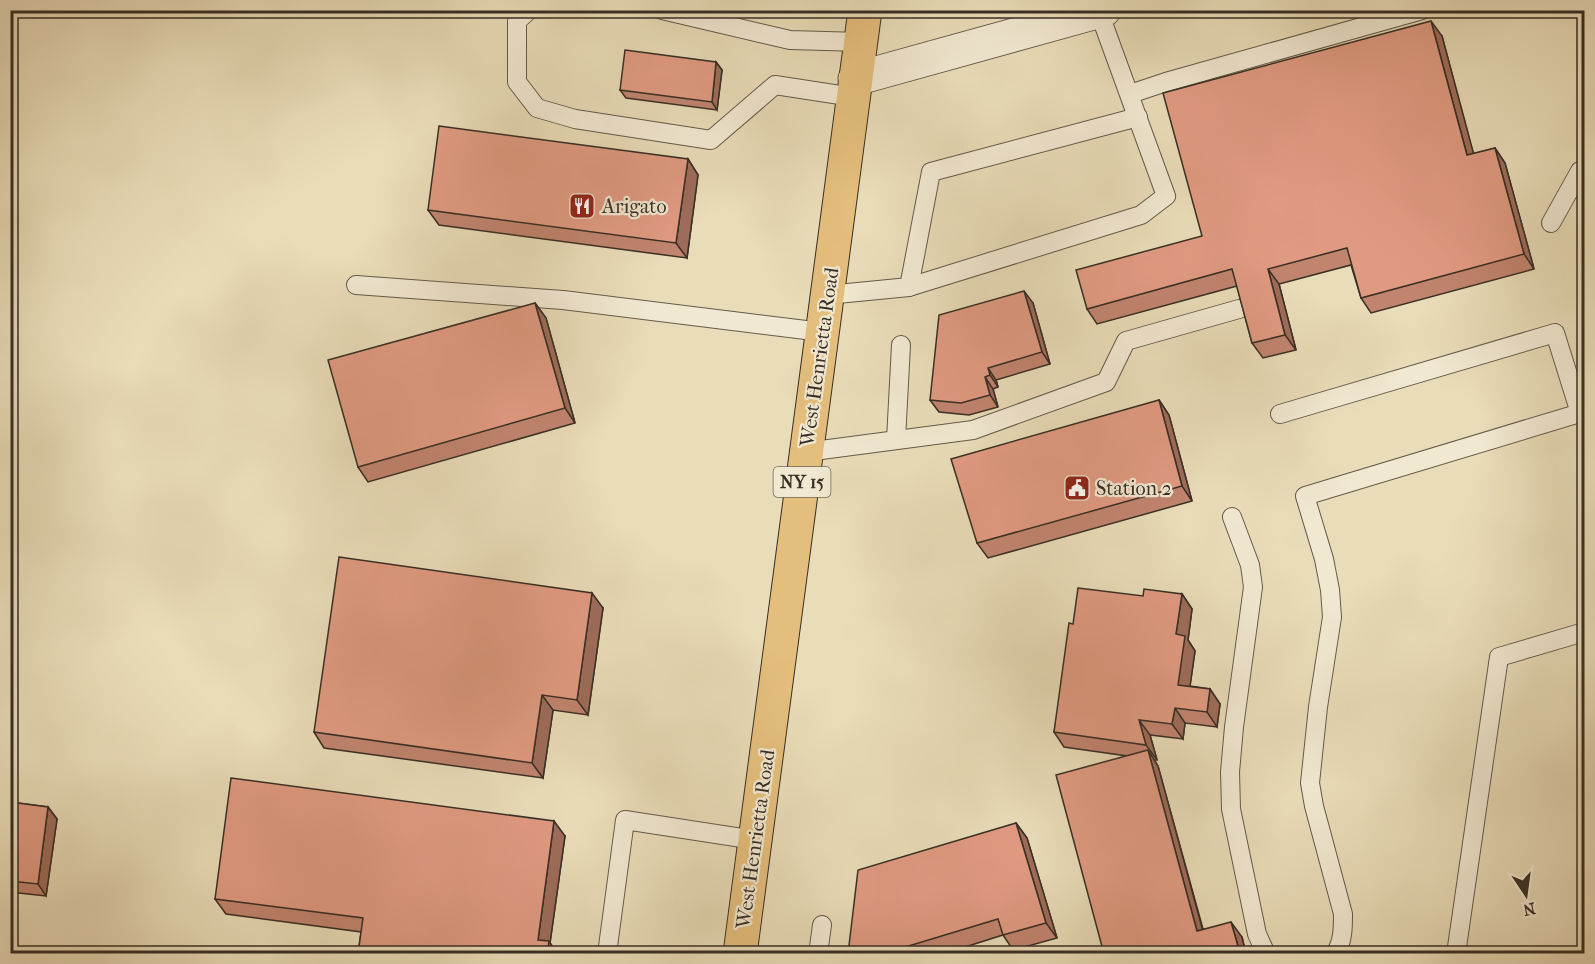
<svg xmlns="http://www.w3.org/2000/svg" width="1595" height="964" font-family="'IM FELL French Canon',serif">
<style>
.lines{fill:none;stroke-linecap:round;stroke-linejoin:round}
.lane-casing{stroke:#645a4a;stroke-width:20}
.street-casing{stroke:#645a4a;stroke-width:35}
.primary-casing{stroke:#382e25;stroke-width:35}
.lane{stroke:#f1e8d1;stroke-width:18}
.street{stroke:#f1e8d1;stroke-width:33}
.primary{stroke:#e4be7c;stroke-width:33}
.wall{fill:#c1846f;stroke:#382e25;stroke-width:1.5}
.shaded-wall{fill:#9d6c5a;stroke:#382e25;stroke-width:1.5}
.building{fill:#e09a81;stroke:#382e25;stroke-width:1.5}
.labels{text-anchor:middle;stroke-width:4.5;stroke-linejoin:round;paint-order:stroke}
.shield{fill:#f1e8d1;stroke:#706659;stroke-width:1.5}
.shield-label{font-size:18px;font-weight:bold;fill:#382e25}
.poi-label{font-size:20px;fill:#382e25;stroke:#f1e8d1;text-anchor:start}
.street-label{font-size:20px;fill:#382e25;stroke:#f1e8d1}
</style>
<rect width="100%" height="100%" fill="#e9dcb8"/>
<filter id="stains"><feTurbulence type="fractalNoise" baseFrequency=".00333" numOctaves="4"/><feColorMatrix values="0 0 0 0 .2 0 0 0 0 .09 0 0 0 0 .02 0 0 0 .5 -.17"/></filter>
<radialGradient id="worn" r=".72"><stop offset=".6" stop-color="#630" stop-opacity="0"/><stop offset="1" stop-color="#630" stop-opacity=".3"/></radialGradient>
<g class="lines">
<g class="lane-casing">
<g id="lane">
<polyline points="529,10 517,21 517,82 537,108 575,119 711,140 775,85 853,97"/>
<polyline points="662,10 790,40 861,42"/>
<polyline points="1130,94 1166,82 1422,10"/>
<polyline points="1551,223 1580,171 1584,170"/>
<polyline points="356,285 563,300 822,332"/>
<polyline points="909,287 931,172 1138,117"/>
<polyline points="827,295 909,287 1141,215 1166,196 1099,12"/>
<path d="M1280,414L1555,333L1580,413L1305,496L1324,559L1330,590L1332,617L1318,707L1310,783L1314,806L1343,914C1343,928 1343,942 1335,954"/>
<polyline points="896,440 901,345"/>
<polyline points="806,452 973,430 1106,382 1126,341 1239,309"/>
<polyline points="1232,517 1250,565 1253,587 1234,727 1230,772 1231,809 1257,934 1266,954"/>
<polyline points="607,954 625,820 755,840"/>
<polyline points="818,954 822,925"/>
<polyline points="1456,954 1499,657 1584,632"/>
</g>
</g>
<g class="street-casing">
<polyline id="street" points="855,79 1104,10"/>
</g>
<g class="primary-casing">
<polyline id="primary" points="740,954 865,10"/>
</g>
<use href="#lane" class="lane"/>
<use href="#street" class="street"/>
<use href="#primary" class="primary"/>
</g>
<g class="wall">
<polygon points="1442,36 1473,154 1495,148 1505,163 1534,269 1371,313 1361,298 1351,265 1279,284 1296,350 1263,358 1252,343 1237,286 1097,324 1087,309 1202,236"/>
<polygon points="716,62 722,70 717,110 626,98 620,90"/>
<polygon points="688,159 698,175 687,258 439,225 428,210"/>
<polygon points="535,303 546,318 575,423 368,482 358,467"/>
<polygon points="1033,303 1050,364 996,380 998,387 993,389 998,407 969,415 939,412 930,400"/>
<polygon points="1159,400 1169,415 1192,501 988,558 977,543"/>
<polygon points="1182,594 1192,609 1188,640 1195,651 1190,686 1210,689 1220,704 1217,727 1185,723 1183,739 1150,735 1157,760 1154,760 1158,766 1203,929 1242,937 1246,954 1104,954 1127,756 1064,747 1054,732 1073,624 1143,596"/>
<polygon points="603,608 588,715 553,710 543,778 324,748 314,732"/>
<polygon points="10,802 48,807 57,819 46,896 10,892"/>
<polygon points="1016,823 1027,838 1057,938 1013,950 1003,935 943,954 848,954"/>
<polygon points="565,836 550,943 558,954 358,954 361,932 226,914 215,899"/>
</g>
<g class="shaded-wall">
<polygon points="1431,21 1442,36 1478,170 1467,155"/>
<polygon points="716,62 722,70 717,110 712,102"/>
<polygon points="1495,148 1505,163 1534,269 1524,254"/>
<polygon points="688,159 698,175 687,258 676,243"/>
<polygon points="1268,269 1279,284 1296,350 1285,335"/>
<polygon points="1024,291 1033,303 1050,364 1042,352"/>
<polygon points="535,303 546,318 575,423 565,408"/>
<polygon points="988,368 996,380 998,387 990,375"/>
<polygon points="985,377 993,389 998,407 990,395"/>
<polygon points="1159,400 1169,415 1192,501 1182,486"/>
<polygon points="592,593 603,608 588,715 577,700"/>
<polygon points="1182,594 1192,609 1188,640 1195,651 1188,700 1178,685 1176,634"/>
<polygon points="1210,689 1220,704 1217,727 1207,712"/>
<polygon points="542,695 553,710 543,778 532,763"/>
<polygon points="1175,708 1185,723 1183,739 1172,724"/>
<polygon points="1139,720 1150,735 1157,760 1146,745"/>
<polygon points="1148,750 1158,766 1207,946 1197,931"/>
<polygon points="48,807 57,819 46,896 38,884"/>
<polygon points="554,821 565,836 550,943 558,954 547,954 538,940"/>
<polygon points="1016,823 1027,838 1057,938 1046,923"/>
<polygon points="1231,922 1242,937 1246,954 1243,954 1238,946"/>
</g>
<g class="building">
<polygon points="1431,21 1467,155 1495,148 1524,254 1361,298 1347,248 1268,269 1285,335 1252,343 1232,269 1087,309 1076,270 1202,236 1163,93"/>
<polygon points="625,50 716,62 712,102 620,90"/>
<polygon points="439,126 688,159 676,243 428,210"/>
<polygon points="1024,291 1042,352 988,368 990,375 985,377 990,395 961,403 930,400 939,315"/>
<polygon points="535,303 565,408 358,467 328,360"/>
<polygon points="1159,400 1182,486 977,543 951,459"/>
<polygon points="339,557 592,593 577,700 542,695 532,763 314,732"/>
<polygon points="1078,588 1143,596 1144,589 1182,594 1176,634 1185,636 1178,685 1210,689 1207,712 1175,708 1172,724 1139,720 1146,745 1054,732 1069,623 1073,624"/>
<polygon points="1148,750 1197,931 1231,922 1238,946 1212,954 1104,954 1056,775"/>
<polygon points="231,778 554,821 538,940 549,941 547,954 358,954 363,918 215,899"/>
<polygon points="10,802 48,807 38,884 10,881"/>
<polygon points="1016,823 1046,923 1003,935 998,919 882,954 848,954 858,870"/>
</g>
<defs>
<g id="restaurant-square" transform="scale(1.35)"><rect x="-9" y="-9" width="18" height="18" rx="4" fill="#8f2418" stroke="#f1e8d1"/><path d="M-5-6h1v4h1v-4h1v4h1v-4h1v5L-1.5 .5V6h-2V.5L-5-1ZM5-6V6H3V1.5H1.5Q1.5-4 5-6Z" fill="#fff"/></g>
<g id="civic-square" transform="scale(1.35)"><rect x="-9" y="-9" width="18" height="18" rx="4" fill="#8f2418" stroke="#f1e8d1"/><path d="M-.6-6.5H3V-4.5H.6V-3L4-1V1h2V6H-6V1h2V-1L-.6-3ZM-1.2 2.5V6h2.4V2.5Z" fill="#fff"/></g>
</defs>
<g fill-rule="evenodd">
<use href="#restaurant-square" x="582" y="206"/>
<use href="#civic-square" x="1077" y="488"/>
</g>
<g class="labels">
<rect class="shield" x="773.5" y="467" width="57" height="30" rx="4.5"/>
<g class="shield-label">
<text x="802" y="488">NY 15</text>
</g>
<g class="poi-label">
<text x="602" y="213">Arigato</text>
<text x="1096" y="495">Station 2</text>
</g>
<g class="street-label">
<text transform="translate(819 357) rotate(-82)" y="7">West Henrietta Road</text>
<text transform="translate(755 839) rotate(-82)" y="7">West Henrietta Road</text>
</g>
</g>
<rect width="1595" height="964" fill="none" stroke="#e9dcb8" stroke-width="36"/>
<rect x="12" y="12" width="1571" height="940" fill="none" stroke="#382e25" stroke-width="3"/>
<rect x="18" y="18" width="1559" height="928" fill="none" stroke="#382e25" stroke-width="1.5"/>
<g transform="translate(1526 895) rotate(167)" stroke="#f1e8d1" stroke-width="4.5" paint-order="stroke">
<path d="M0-4.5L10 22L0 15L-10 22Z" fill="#382e25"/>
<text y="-9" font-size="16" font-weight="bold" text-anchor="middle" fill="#382e25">N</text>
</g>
<rect width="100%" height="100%" filter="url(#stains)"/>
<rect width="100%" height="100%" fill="url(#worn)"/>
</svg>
